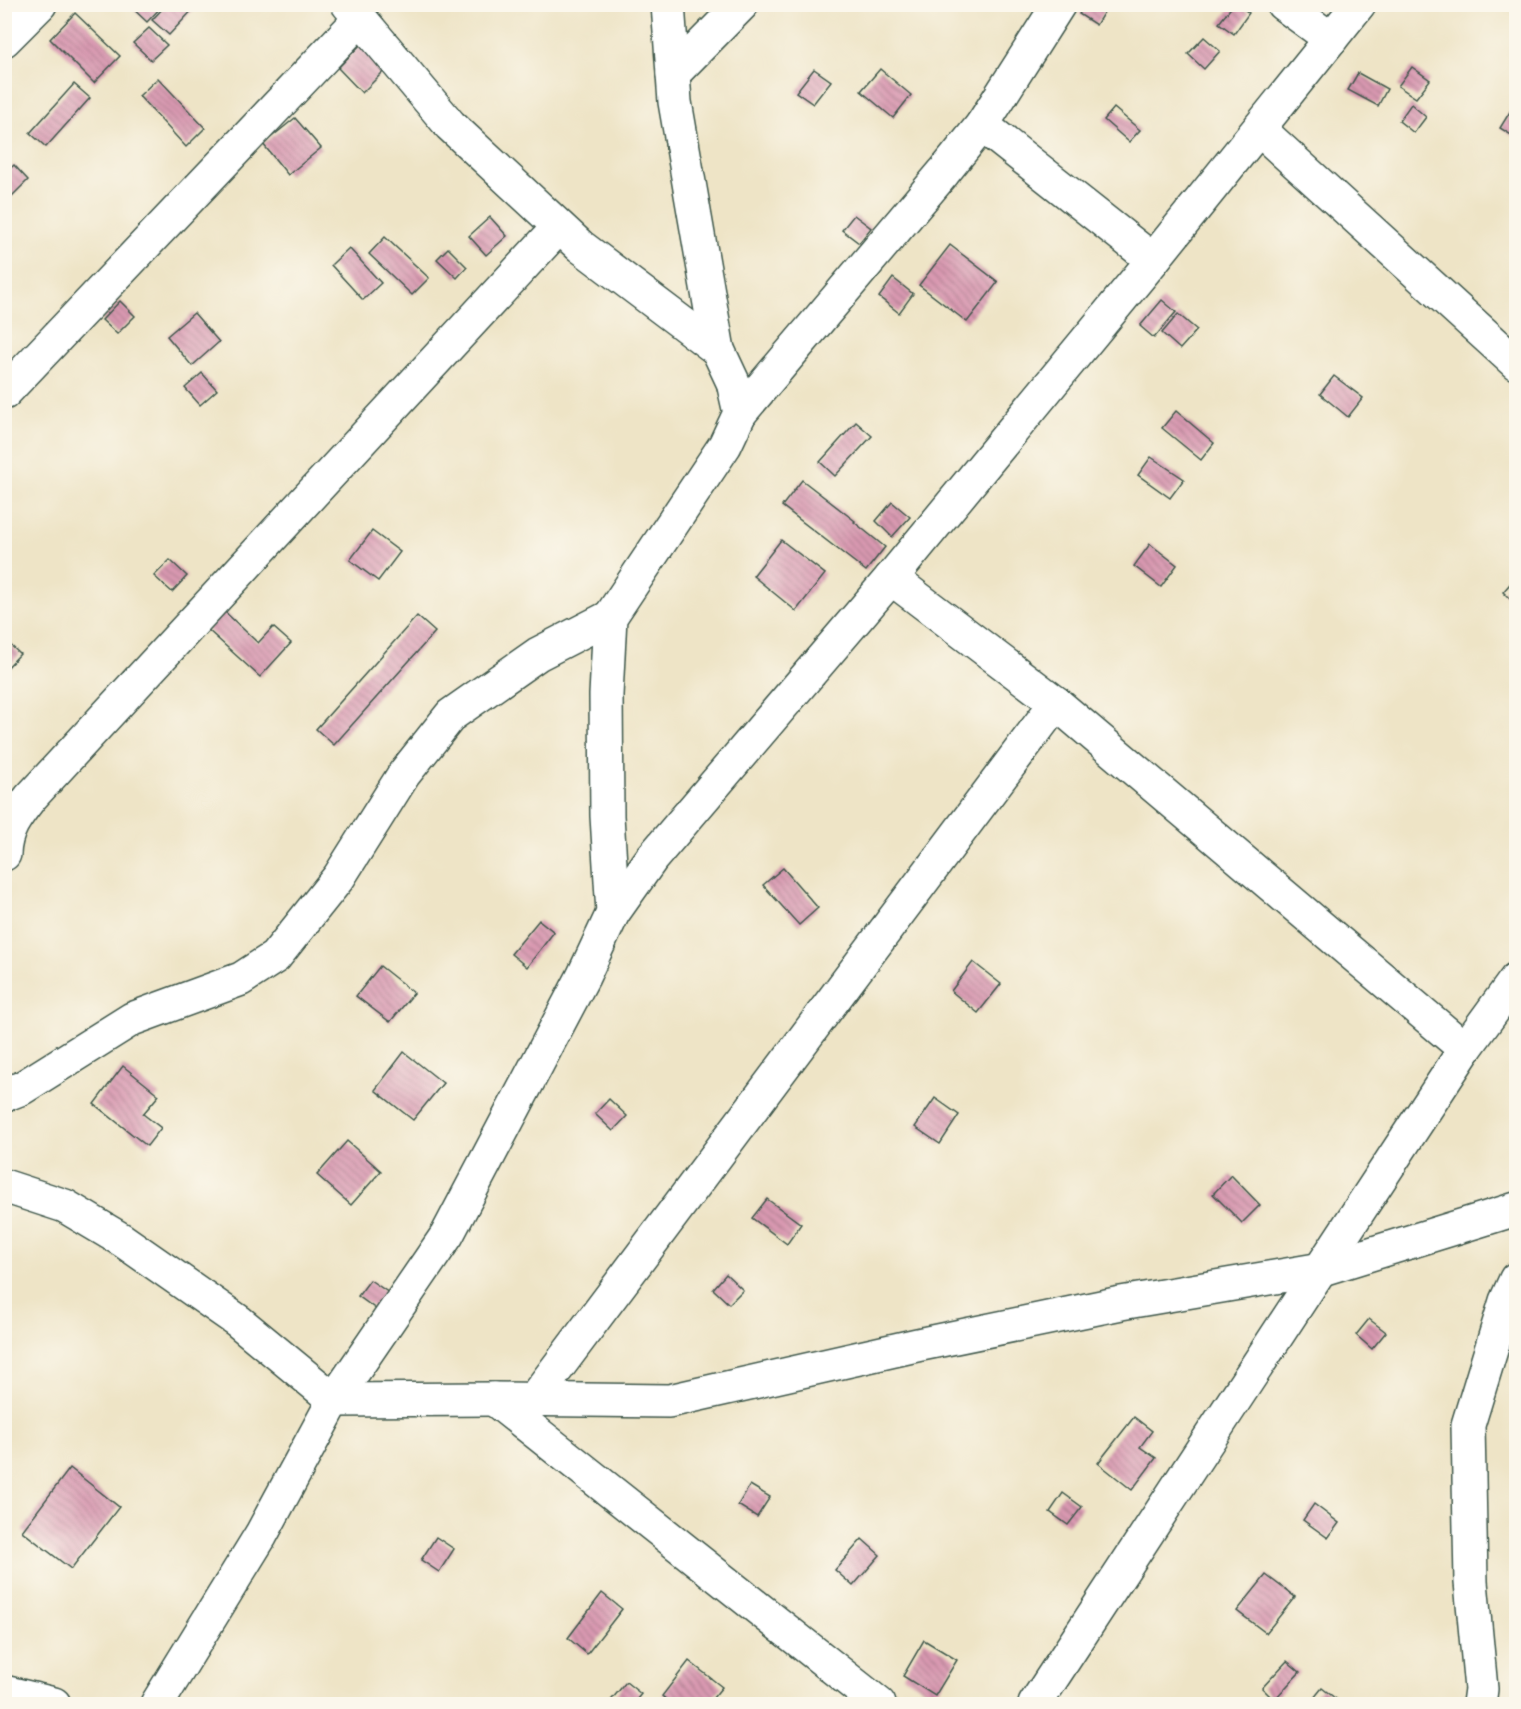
<svg xmlns="http://www.w3.org/2000/svg" width="1521" height="1709" font-family="Alegreya,serif">
<style>
.building{fill:url(#building-back-hatch)}
.lines{fill:none;stroke-linecap:round;stroke-linejoin:round}
.street-casing{stroke:#3e564a;stroke-width:36}
.street{stroke:#fff;stroke-width:33}
</style>
<defs>
<pattern id="building-back-hatch" width="6" height="6" patternUnits="userSpaceOnUse" patternTransform="scale(1.5)"><rect width="6" height="6" fill="#d999b1"/><path d="M-1 5l2 2M0 0l6 6M5-1l2 2" fill="none" stroke="#af7e91"/></pattern>
</defs>
<rect width="100%" height="100%" fill="#fbf7ec"/>
<filter id="ink" filterUnits="userSpaceOnUse"><feTurbulence type="fractalNoise" baseFrequency=".0167" numOctaves="2"/><feDisplacementMap in="SourceGraphic" scale="12" xChannelSelector="R" yChannelSelector="G"/><feConvolveMatrix kernelMatrix="1 2 1 2 8 2 1 2 1" color-interpolation-filters="sRGB"/></filter>
<filter id="wash" filterUnits="userSpaceOnUse"><feTurbulence type="fractalNoise" baseFrequency=".008" numOctaves="4" result="noise"/><feDisplacementMap in="SourceGraphic" scale="24" xChannelSelector="R" yChannelSelector="G"/><feGaussianBlur stdDeviation="1.35" result="paint"/><feColorMatrix in="noise" values="0 0 0 0 0 0 0 0 0 0 0 0 0 0 0 0 0 1.4 0 .05"/><feComposite in="paint" operator="in"/></filter>
<g filter="url(#wash)">
<rect width="100%" height="100%" fill="#eee4c6"/>
<g id="blocks">
<g class="building">
<polygon points="128,4 164,4 147,22"/>
<polygon points="167,4 198,4 169,35 152,20"/>
<polygon points="1085,4 1109,4 1096,25 1079,14"/>
<polygon points="1233,5 1238,5 1249,13 1234,34 1219,23"/>
<polygon points="75,13 120,56 94,83 50,39"/>
<polygon points="149,28 167,45 151,60 133,43"/>
<polygon points="1204,37 1220,51 1204,69 1188,54"/>
<polygon points="366,39 391,64 362,93 338,68"/>
<polygon points="1412,67 1430,80 1416,98 1398,86"/>
<polygon points="814,69 831,81 813,104 796,92"/>
<polygon points="880,69 911,95 893,118 861,91"/>
<polygon points="1358,73 1387,89 1378,106 1348,90"/>
<polygon points="158,78 205,128 186,147 139,96"/>
<polygon points="74,84 90,98 46,147 30,133"/>
<polygon points="1516,102 1516,138 1500,128"/>
<polygon points="1411,104 1426,117 1414,133 1399,121"/>
<polygon points="1114,108 1140,130 1129,142 1104,120"/>
<polygon points="295,118 321,148 288,175 263,144"/>
<polygon points="14,165 28,180 12,196 4,189 4,174"/>
<polygon points="854,215 871,228 859,243 842,230"/>
<polygon points="490,217 507,236 486,255 469,236"/>
<polygon points="385,237 429,278 412,295 369,254"/>
<polygon points="950,245 998,282 967,322 919,285"/>
<polygon points="349,248 381,283 363,300 331,265"/>
<polygon points="448,248 467,267 457,278 437,259"/>
<polygon points="893,278 913,294 899,313 879,297"/>
<polygon points="1162,300 1176,312 1154,338 1140,326"/>
<polygon points="120,301 135,316 117,334 102,320"/>
<polygon points="194,313 219,342 192,366 167,336"/>
<polygon points="1178,314 1197,330 1180,349 1162,333"/>
<polygon points="202,373 217,390 200,405 185,388"/>
<polygon points="1334,376 1363,398 1348,417 1320,394"/>
<polygon points="1176,411 1214,443 1201,460 1162,428"/>
<polygon points="856,422 872,436 835,476 820,462"/>
<polygon points="1151,457 1184,479 1170,498 1138,475"/>
<polygon points="802,480 855,521 854,522 885,547 866,571 782,506"/>
<polygon points="892,502 910,517 892,537 876,521"/>
<polygon points="372,531 400,552 378,581 350,560"/>
<polygon points="781,540 825,574 796,611 753,576"/>
<polygon points="1150,544 1177,565 1161,587 1134,566"/>
<polygon points="170,560 187,576 172,592 154,576"/>
<polygon points="1516,577 1516,605 1503,592"/>
<polygon points="224,611 258,643 273,627 291,643 260,677 207,629"/>
<polygon points="417,616 435,632 334,745 316,729"/>
<polygon points="4,639 20,654 4,671"/>
<polygon points="783,868 818,908 799,925 763,885"/>
<polygon points="539,920 554,932 527,967 511,954"/>
<polygon points="973,962 1001,984 978,1013 951,991"/>
<polygon points="380,966 414,993 390,1022 356,996"/>
<polygon points="404,1052 443,1083 413,1120 375,1090"/>
<polygon points="123,1066 159,1095 143,1114 161,1128 147,1146 94,1104"/>
<polygon points="935,1098 959,1115 940,1144 915,1127"/>
<polygon points="609,1099 627,1116 613,1131 595,1114"/>
<polygon points="347,1141 381,1171 351,1205 317,1175"/>
<polygon points="1231,1175 1260,1205 1242,1223 1213,1194"/>
<polygon points="767,1199 801,1224 787,1244 752,1218"/>
<polygon points="726,1274 743,1290 729,1304 713,1289"/>
<polygon points="370,1280 392,1295 380,1312 358,1296"/>
<polygon points="1369,1319 1386,1332 1372,1349 1356,1335"/>
<polygon points="1134,1417 1152,1431 1140,1447 1156,1458 1132,1490 1098,1463"/>
<polygon points="70,1468 119,1507 71,1569 22,1531"/>
<polygon points="750,1485 770,1497 757,1517 738,1505"/>
<polygon points="1063,1493 1082,1507 1068,1525 1050,1512"/>
<polygon points="1314,1504 1339,1523 1328,1538 1303,1520"/>
<polygon points="436,1537 454,1549 439,1572 421,1560"/>
<polygon points="862,1539 880,1555 853,1586 835,1570"/>
<polygon points="1266,1575 1295,1597 1266,1633 1237,1611"/>
<polygon points="602,1593 622,1609 587,1654 568,1638"/>
<polygon points="924,1640 957,1660 935,1696 903,1676"/>
<polygon points="689,1661 722,1687 708,1704 672,1704 662,1696"/>
<polygon points="1287,1661 1300,1672 1274,1700 1262,1688"/>
<polygon points="626,1682 641,1694 633,1704 608,1704"/>
<polygon points="1322,1688 1340,1702 1339,1704 1309,1704"/>
</g>
</g>
</g>
<g filter="url(#ink)">
<use href="#blocks" fill-opacity="0" stroke="#3e564a" stroke-width="1.5"/>
<g class="lines">
<g class="street-casing">
<g id="street">
<polyline points="348,4 450,125 580,246 718,350"/>
<polyline points="1283,4 1331,39"/>
<polyline points="4,40 40,4"/>
<polyline points="673,74 742,4"/>
<polyline points="982,125 1153,260"/>
<polyline points="1259,129 1516,363"/>
<polyline points="4,393 360,19"/>
<polyline points="740,413 944,172 982,125 1059,4"/>
<polyline points="891,578 1056,703 1465,1049"/>
<path d="M4,854C5,830 16,816 30,798L559,227"/>
<polyline points="613,913 607,816 606,695 610,617 725,445 740,413 733,382 718,350 675,102 668,4"/>
<polyline points="4,1095 22,1088 132,1019 241,979 275,957 339,877 404,774 451,715 538,654 610,617"/>
<polyline points="4,1186 65,1206 122,1240 238,1321 334,1400 494,1399 669,1401 917,1345 1121,1303 1322,1269 1516,1209"/>
<polyline points="494,1399 879,1704"/>
<polyline points="534,1399 1056,703"/>
<polyline points="4,1692 54,1704"/>
<polyline points="157,1704 261,1535 334,1400 447,1235 583,977 613,913 652,858 891,578 1153,260 1359,4"/>
<polyline points="1035,1704 1465,1049 1516,979"/>
<polyline points="1479,1704 1481,1689 1471,1582 1468,1425 1506,1301 1516,1279"/>
</g>
</g>
<use href="#street" class="street"/>
</g>
</g>
<rect width="1521" height="1709" fill="none" stroke="#fbf7ec" stroke-width="24"/>
</svg>
